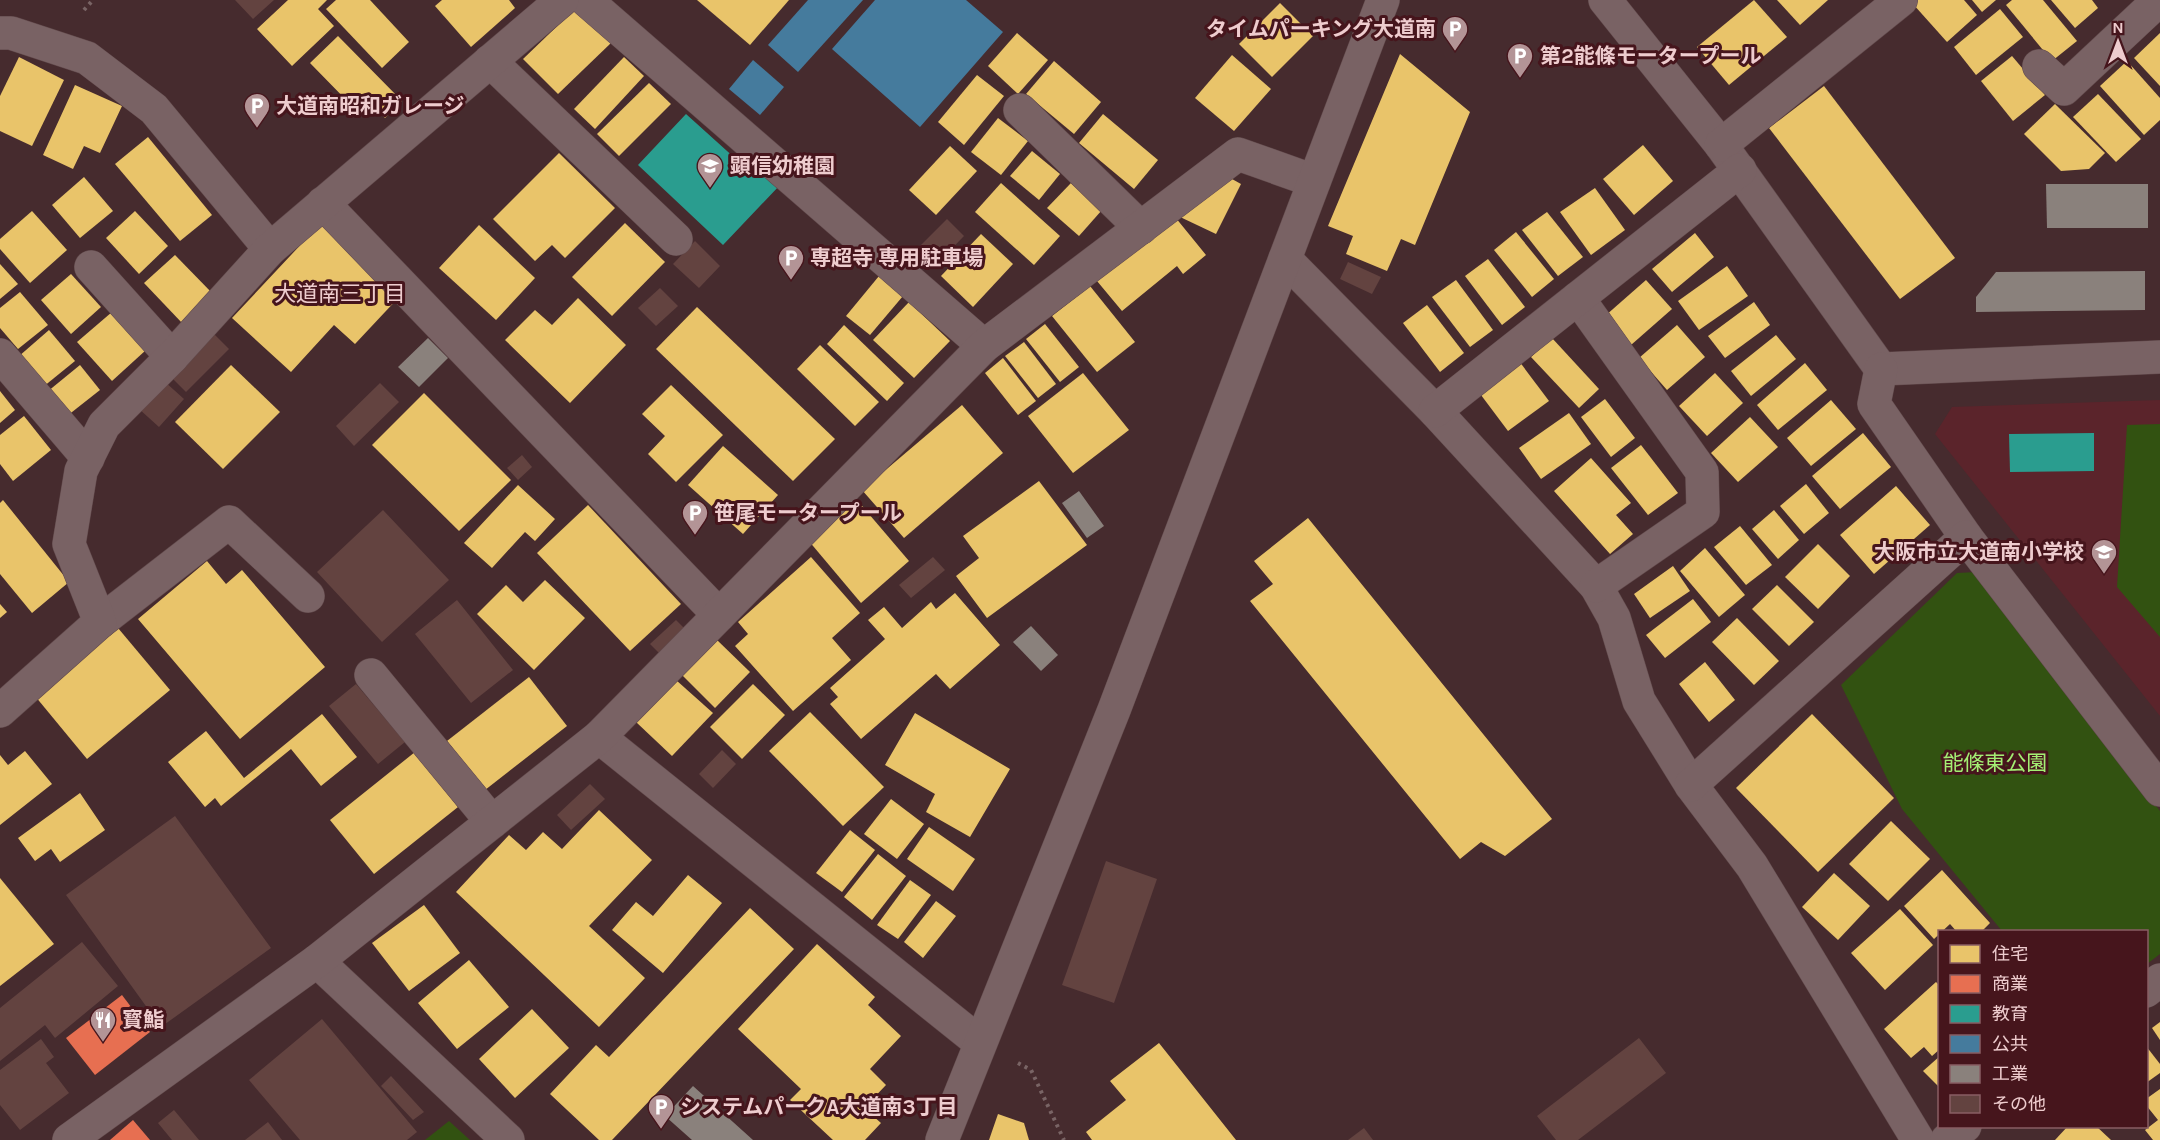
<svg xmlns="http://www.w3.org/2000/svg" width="2160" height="1140" font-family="Karla,'Noto Sans JP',sans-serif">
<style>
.built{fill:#5b242b}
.green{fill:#325211}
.homes{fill:#e9c46a}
.shops{fill:#e76f51}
.schools{fill:#2a9d8f}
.public{fill:#457b9d}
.industry{fill:#8a817c}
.building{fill:#634340}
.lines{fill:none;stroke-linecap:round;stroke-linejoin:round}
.minor-casing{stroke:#61494b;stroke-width:34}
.path{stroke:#796465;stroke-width:4;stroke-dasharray:3 4.5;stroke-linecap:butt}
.minor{stroke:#796264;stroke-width:33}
.labels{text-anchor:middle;stroke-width:6;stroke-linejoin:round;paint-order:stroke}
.poi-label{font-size:21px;font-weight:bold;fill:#eeccce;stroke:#46151c;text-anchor:start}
.park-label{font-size:21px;fill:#a3ee73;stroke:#46151c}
.neighbourhood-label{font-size:22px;fill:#eeccce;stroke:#46151c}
</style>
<rect width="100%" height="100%" fill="#462b2e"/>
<polygon class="built" points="2160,400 2160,716 1935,434 1952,407"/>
<g class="green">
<polygon points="2160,424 2160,637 2117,587 2127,425"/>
<polygon points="1977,572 2160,811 2160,954 2147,964 2146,932 2002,931 1902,809 1841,685 1957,573"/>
<polygon points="449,1121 470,1140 425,1140"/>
</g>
<g class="homes">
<polygon points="288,0 327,0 318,9 334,26 292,66 257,29"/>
<polygon points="336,0 370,0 409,42 382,68 326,9"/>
<polygon points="442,0 509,0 515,8 471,47 435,6"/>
<polygon points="697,0 789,0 750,45"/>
<polygon points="1754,0 1787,37 1729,85 1697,47"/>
<polygon points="1777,0 1828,0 1800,25"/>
<polygon points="1917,0 1964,0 1977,15 1947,42 1913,4"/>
<polygon points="1972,0 1996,0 1982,12"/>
<polygon points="2012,0 2043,0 2077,41 2052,61 2006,5"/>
<polygon points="2051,0 2092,0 2098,8 2075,28"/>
<polygon points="1280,3 1313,36 1272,77 1239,44"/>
<polygon points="576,8 611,43 558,94 523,59"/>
<polygon points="2000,9 2023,37 1976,75 1954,47"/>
<polygon points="1017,33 1048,60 1018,94 988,66"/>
<polygon points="2160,33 2160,86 2134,58"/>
<polygon points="338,36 402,101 385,118 364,97 353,107 310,63"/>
<polygon points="1400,54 1470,112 1415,245 1401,239 1387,271 1346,254 1353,236 1328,226"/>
<polygon points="1232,55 1271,89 1234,131 1195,98"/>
<polygon points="2012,56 2045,95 2013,121 1981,81"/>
<polygon points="19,57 64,80 32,146 0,131 0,96"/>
<polygon points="624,57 644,76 595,129 574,109"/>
<polygon points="1054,61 1101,102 1074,134 1026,94"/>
<polygon points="2127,61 2160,98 2160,120 2144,135 2100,86"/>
<polygon points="977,75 1004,96 964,145 938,122"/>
<polygon points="649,83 671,104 619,156 597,134"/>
<polygon points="75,85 122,106 100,153 84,146 73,169 43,155"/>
<polygon points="1824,86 1955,258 1900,299 1769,128"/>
<polygon points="2098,94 2141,139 2116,162 2073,117"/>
<polygon points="2055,104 2105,153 2089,169 2061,171 2024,134"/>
<polygon points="1103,114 1158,160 1134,189 1079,143"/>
<polygon points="998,118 1028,141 1001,175 971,152"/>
<polygon points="148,137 212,215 180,241 115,164"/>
<polygon points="1643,145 1673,181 1634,215 1603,179"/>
<polygon points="950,146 977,171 936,215 909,190"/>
<polygon points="1032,151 1060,174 1039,200 1010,176"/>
<polygon points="559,153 615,208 565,258 552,245 535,261 493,219"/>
<polygon points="1223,174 1241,184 1216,234 1178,216"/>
<polygon points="84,177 113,211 80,238 52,205"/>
<polygon points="1001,183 1060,236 1034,265 975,212"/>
<polygon points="1071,183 1102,210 1079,236 1047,208"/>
<polygon points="1595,188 1625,230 1591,255 1560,212"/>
<polygon points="32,211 67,250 30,283 0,249 0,239"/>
<polygon points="135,211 168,246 139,274 106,238"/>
<polygon points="1171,212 1206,255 1183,274 1177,266 1122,311 1092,275"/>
<polygon points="1547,212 1583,257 1558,276 1522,230"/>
<polygon points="321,223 400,296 355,344 334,325 291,372 232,318"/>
<polygon points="625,223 665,262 612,316 572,277"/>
<polygon points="479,225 535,278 496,320 439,268"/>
<polygon points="1516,232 1554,279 1532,297 1494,250"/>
<polygon points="1695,233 1714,257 1672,292 1652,269"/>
<polygon points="981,234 1013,264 973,307 941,276"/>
<polygon points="175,255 213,294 183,324 144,283"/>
<polygon points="1488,259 1525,307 1502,325 1465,276"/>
<polygon points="0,264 18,284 0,299"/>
<polygon points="1727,266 1748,296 1699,330 1678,301"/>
<polygon points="71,274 101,307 71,334 41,300"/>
<polygon points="879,276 903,296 870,335 846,316"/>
<polygon points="1456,280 1493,330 1470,347 1432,297"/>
<polygon points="1646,280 1672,309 1631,345 1605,316"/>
<polygon points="1090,286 1135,342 1097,372 1052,316"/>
<polygon points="20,292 48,325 18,349 0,328 0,308"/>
<polygon points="578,298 626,345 570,403 505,340 535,310 552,325"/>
<polygon points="909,302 950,341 914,378 873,340"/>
<polygon points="1754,302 1770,325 1725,358 1708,336"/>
<polygon points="1427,305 1464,353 1440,372 1403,323"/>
<polygon points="697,307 835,439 793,481 656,349"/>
<polygon points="112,312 146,350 112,381 77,342"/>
<polygon points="1045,324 1079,367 1060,382 1026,339"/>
<polygon points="844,325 904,383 887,401 827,344"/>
<polygon points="1677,325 1705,357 1667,390 1639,358"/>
<polygon points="49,330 75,361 43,387 18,357"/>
<polygon points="1776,335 1796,359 1751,396 1731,371"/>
<polygon points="1552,338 1599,389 1579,408 1531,357"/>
<polygon points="1024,342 1056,384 1038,398 1005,356"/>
<polygon points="820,345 879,402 855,426 797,369"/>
<polygon points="1003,358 1036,401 1018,415 985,373"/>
<polygon points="1519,361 1549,401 1508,431 1478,391"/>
<polygon points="1805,363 1827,390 1778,430 1757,405"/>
<polygon points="80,365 100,390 67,416 47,392"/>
<polygon points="231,365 280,412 223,469 175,422"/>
<polygon points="1083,373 1129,430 1073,473 1028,416"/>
<polygon points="1715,373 1743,403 1707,436 1679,406"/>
<polygon points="671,385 723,435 676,482 648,454 665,436 642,414"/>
<polygon points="0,391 15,410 0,423"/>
<polygon points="424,393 511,480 459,531 372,445"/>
<polygon points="1605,399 1635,438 1611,457 1581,417"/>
<polygon points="1831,400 1856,429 1811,466 1787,438"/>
<polygon points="962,405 1003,453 904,538 862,490"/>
<polygon points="1569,413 1591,444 1541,479 1519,448"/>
<polygon points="24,416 51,450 13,481 0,464 0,435"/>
<polygon points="1750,417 1778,447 1738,482 1711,453"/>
<polygon points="1863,433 1891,467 1840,509 1812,476"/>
<polygon points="1641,445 1678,493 1648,515 1611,468"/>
<polygon points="723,446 778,495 743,534 688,485"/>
<polygon points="1591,458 1631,503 1616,515 1633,534 1610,554 1554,491"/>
<polygon points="1039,481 1087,545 987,618 956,576 979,558 963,536"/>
<polygon points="1806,484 1829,513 1804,534 1780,506"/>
<polygon points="518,485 555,519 535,541 525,532 492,568 464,543"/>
<polygon points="1896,486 1930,525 1874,574 1840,535"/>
<polygon points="3,500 69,582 32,613 0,574 0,503"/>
<polygon points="857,500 909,561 861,603 808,540"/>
<polygon points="588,505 681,604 630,651 537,553"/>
<polygon points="1774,510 1799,540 1778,559 1752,529"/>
<polygon points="1308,518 1552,819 1505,856 1481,842 1460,859 1250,601 1273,584 1254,561"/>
<polygon points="1740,526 1772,565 1746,585 1714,547"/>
<polygon points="1818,544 1850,576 1818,609 1785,577"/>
<polygon points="1705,548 1745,595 1719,617 1680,571"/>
<polygon points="811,557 860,613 832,638 851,660 793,711 735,646 748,634 738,622"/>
<polygon points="207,561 226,584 242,570 325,667 240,739 138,619"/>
<polygon points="1673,566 1690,591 1650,618 1634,594"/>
<polygon points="545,580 585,618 534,670 477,614 506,585 523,602"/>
<polygon points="1777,585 1814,622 1789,646 1752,609"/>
<polygon points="955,593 1000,645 950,689 936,674 861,739 830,704 838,697 830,688 885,639 868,620 884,607 902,628 931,602 936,609"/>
<polygon points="1693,599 1711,622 1665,658 1646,635"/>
<polygon points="0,604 7,612 0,618"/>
<polygon points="1737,618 1779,661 1754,685 1712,642"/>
<polygon points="118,628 170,690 87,759 35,696"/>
<polygon points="717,640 750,672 715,708 682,675"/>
<polygon points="1705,662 1735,700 1709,722 1679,684"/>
<polygon points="529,677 567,726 485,790 447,741"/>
<polygon points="676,680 713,713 672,756 636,722"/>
<polygon points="753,684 785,715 742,759 710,727"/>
<polygon points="810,712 884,787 843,826 769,751"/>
<polygon points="915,713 1010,769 970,837 926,812 935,794 885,765"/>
<polygon points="322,714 357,757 321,786 291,749 221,806 215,798 205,807 168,762 206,731 244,778"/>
<polygon points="1812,714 1894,798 1818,872 1736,788"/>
<polygon points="25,751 52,784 0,825 0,755 8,765"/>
<polygon points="415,752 458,807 374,874 330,820"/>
<polygon points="80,793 105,830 60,862 51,849 35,861 18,838"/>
<polygon points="891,799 924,824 897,859 864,834"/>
<polygon points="599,810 652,860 589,926 645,978 599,1027 456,892 509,835 526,850 543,832 562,849"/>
<polygon points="1891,821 1930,859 1888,901 1849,864"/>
<polygon points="929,827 975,859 953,891 907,859"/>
<polygon points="850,830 875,850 842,892 816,873"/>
<polygon points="878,854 906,876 872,920 844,897"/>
<polygon points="1942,870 1990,923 1981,932 1957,932 1950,924 1934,939 1904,906"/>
<polygon points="1834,873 1870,906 1838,940 1802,907"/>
<polygon points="688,875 722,903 663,973 612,930 636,902 653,916"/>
<polygon points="0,878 54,944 0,986"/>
<polygon points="910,880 931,895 898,939 877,925"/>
<polygon points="936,901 956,916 923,958 904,942"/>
<polygon points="424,905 460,953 409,991 372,943"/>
<polygon points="750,908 794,949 612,1140 599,1140 550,1094 596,1045 609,1057"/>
<polygon points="1900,909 1933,945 1885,990 1851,953"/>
<polygon points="817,944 875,997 868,1005 901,1036 870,1069 886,1085 864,1108 881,1123 865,1140 833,1140 790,1100 801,1089 738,1029"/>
<polygon points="469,960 509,1007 457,1049 418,1003"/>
<polygon points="1936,982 1940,986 1940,1049 1932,1056 1924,1047 1911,1058 1884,1029"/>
<polygon points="532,1009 569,1048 515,1098 479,1059"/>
<polygon points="2160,1022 2160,1040 2152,1028"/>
<polygon points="1159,1043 1236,1140 1092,1140 1086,1132 1126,1100 1110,1081"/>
<polygon points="2146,1046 2160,1064 2160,1073 2146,1083"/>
<polygon points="1940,1056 1940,1088 1923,1071"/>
<polygon points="2160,1089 2160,1140 2153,1140 2145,1130 2158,1120 2146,1105 2146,1099"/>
<polygon points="998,1114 1024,1123 1029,1140 989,1140"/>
<polygon points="2068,1126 2096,1126 2111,1140 2055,1140"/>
</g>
<g class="shops">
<polygon points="122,995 150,1032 95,1075 66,1038"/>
<polygon points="133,1120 150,1140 110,1140"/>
</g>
<g class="schools">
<polygon points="686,114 737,160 747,155 780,185 723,245 638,165"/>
<polygon points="2094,433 2094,471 2010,472 2009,434"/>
</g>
<g class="public">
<polygon points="808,0 863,0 798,72 768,45"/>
<polygon points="875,0 966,0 1003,32 920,127 832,49"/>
<polygon points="753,60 784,87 760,115 729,89"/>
</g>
<g class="industry">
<polygon points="2046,184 2148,184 2148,228 2047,228"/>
<polygon points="2145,271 2145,310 1976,312 1976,297 1996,272"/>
<polygon points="428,338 448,358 419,387 398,367"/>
<polygon points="1079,491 1104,526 1087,538 1062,503"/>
<polygon points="1031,626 1058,655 1041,671 1013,642"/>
<polygon points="693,1086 753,1140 692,1140 665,1116"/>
</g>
<g class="building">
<polygon points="235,0 274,0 253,19"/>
<polygon points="947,219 964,236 935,266 917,249"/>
<polygon points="695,241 720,266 699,288 673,264"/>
<polygon points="1348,262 1381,277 1372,294 1340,279"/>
<polygon points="660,288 678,306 656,326 638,308"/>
<polygon points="210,330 229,349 186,392 168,374"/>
<polygon points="164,381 184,399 159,427 138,408"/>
<polygon points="380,383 399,402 354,446 336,426"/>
<polygon points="522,455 532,467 518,480 507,468"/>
<polygon points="383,510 449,580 382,642 317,572"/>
<polygon points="933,557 945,570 911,598 899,585"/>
<polygon points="457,600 513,670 471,703 415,634"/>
<polygon points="676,620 685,629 659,653 650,644"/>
<polygon points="356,684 405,742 378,764 329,706"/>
<polygon points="722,750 736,764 713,788 699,774"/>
<polygon points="590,784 605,799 571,830 557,815"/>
<polygon points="175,816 271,948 161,1027 66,895"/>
<polygon points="1106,861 1157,879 1114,1003 1062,985"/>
<polygon points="82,942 118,986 55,1038 45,1025 0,1061 0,1008"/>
<polygon points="322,1019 417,1132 407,1140 300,1140 249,1080"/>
<polygon points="1639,1038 1666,1073 1578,1140 1556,1140 1537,1116"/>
<polygon points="41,1039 54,1057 46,1063 69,1093 20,1130 0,1105 0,1070"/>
<polygon points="391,1076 424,1112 413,1120 381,1086"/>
<polygon points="174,1110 199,1140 172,1140 158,1123"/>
<polygon points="268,1122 282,1140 245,1140"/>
<polygon points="1364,1128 1373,1140 1348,1140"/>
</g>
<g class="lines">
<g class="minor-casing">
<g id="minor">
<polyline points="586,0 984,346"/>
<polyline points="1605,0 1721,145 1881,369 2160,357"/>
<polyline points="0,33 11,33 87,58 154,109 270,249"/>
<polyline points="490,61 676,239"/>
<polyline points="2039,66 2064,89 2159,0"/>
<polyline points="1020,110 1141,228"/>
<polyline points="1721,145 1901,0"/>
<polyline points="323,203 719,615"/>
<polyline points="1285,259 1435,411 1596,586 1614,618 1639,701 1691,785 1752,866 1918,1140"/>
<polyline points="91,267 172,357"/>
<polyline points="1578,298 1702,472 1703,512 1596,586"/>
<polyline points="0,355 88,458"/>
<polyline points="1881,369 1874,404 1966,537 2160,790"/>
<polyline points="1435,411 1740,170"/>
<polyline points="100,622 229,522 308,596"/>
<polyline points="371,675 492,822"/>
<polyline points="0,711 100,622 69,544 81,471 104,425 172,357 270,249 562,0"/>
<polyline points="599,737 979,1042"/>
<polyline points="1691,785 1966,537"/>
<polyline points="317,961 508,1140"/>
<polyline points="2146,991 2160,980"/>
<polyline points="69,1140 317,961 599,737 984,346 1238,154 1314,181"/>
<polyline points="942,1140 1114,710 1383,0"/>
<polyline points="1947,1140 1965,1126"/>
</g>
</g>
<g class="path">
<polyline points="84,10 93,0"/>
<polyline points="1018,1063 1031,1070 1064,1140"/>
</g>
<use href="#minor" class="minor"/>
</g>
<defs>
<g id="parking-pin" transform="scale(1.35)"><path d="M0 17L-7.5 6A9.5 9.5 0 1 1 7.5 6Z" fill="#b39496" stroke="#46151c"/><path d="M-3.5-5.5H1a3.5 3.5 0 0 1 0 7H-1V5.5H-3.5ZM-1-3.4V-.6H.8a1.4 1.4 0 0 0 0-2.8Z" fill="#fff"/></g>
<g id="school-pin" transform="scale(1.35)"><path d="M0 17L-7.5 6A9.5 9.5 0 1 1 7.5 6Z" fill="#b39496" stroke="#46151c"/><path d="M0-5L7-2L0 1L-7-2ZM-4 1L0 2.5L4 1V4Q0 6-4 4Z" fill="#fff"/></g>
<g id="restaurant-pin" transform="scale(1.35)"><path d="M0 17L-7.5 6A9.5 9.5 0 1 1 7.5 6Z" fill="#b39496" stroke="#46151c"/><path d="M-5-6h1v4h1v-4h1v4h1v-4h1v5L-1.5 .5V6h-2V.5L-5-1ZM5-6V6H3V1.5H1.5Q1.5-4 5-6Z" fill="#fff"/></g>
</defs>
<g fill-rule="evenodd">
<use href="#parking-pin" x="1455" y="29"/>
<use href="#parking-pin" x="1520" y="56"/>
<use href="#parking-pin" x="257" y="106"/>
<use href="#school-pin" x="710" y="166"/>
<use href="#parking-pin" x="791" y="258"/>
<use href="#parking-pin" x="695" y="513"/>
<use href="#school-pin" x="2104" y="552"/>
<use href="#restaurant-pin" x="103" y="1020"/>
<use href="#parking-pin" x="661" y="1107"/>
</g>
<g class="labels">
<g class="poi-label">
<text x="1436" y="36" text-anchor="end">タイムパーキング大道南</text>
<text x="1540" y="63">第2能條モータープール</text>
<text x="276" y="113">大道南昭和ガレージ</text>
<text x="730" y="173">顕信幼稚園</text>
<text x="810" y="265">専超寺 専用駐車場</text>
<text x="714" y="520">笹尾モータープール</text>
<text x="2084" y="559" text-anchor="end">大阪市立大道南小学校</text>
<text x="122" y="1027">寳鮨</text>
<text x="680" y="1114">システムパークA大道南3丁目</text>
</g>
<g class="park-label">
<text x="1995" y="770">能條東公園</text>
</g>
<g class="neighbourhood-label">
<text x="340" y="301">大道南三丁目</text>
</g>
</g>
<rect x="1938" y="930" width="210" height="198" fill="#46151c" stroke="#895e63" stroke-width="1.5"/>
<rect x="1950" y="945" width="30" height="18" fill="#e9c46a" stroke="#895e63" stroke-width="1.5"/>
<text x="1992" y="960" font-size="18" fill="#eeccce">住宅</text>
<rect x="1950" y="975" width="30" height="18" fill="#e76f51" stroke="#895e63" stroke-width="1.5"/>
<text x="1992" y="990" font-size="18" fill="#eeccce">商業</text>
<rect x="1950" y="1005" width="30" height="18" fill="#2a9d8f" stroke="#895e63" stroke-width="1.5"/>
<text x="1992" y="1020" font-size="18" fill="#eeccce">教育</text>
<rect x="1950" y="1035" width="30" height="18" fill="#457b9d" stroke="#895e63" stroke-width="1.5"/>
<text x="1992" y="1050" font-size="18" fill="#eeccce">公共</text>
<rect x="1950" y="1065" width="30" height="18" fill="#8a817c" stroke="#895e63" stroke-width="1.5"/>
<text x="1992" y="1080" font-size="18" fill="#eeccce">工業</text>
<rect x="1950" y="1095" width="30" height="18" fill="#634340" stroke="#895e63" stroke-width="1.5"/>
<text x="1992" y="1110" font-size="18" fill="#eeccce">その他</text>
<g transform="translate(2118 42)" stroke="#46151c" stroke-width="4.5" paint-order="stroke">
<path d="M0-4.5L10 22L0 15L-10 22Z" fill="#eeccce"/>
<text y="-9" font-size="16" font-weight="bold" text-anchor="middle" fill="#eeccce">N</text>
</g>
</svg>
